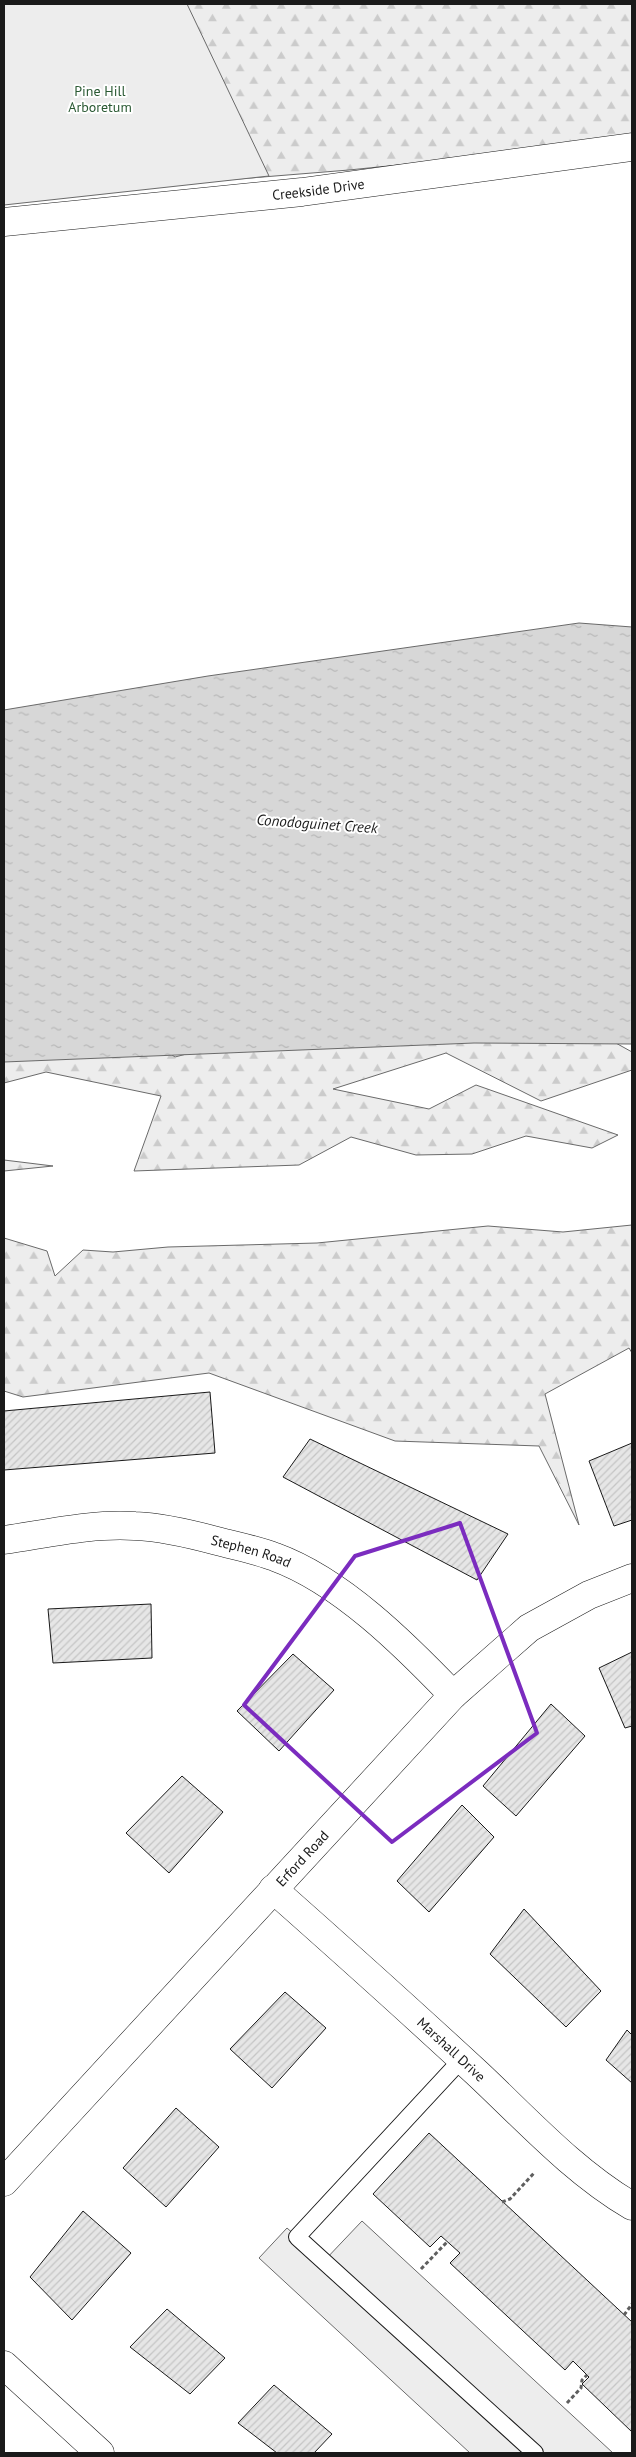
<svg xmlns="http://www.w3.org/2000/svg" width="636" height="2457" font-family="'PT Sans',sans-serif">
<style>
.forest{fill:url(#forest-firs);stroke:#6a6a6a}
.built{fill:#ededed;stroke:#6a6a6a}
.water{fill:url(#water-ripples);stroke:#6a6a6a}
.building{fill:url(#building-hatch);stroke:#1a1a1a}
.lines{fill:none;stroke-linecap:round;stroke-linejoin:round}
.lane-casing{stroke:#1a1a1a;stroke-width:18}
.street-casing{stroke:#1a1a1a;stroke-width:29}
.path{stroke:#5f5f5f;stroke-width:3;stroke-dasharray:4 2.5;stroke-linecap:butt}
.lane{stroke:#fff;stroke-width:16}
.street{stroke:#fff;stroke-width:28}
.marked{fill:none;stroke:#7b2cbf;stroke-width:4;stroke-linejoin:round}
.labels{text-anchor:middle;stroke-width:4;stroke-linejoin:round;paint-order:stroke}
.park-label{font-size:14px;fill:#2b5a34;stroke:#fff}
.street-label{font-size:14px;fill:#1a1a1a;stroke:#fff}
.water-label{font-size:15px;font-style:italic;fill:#1a1a1a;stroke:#fff}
</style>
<defs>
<pattern id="forest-firs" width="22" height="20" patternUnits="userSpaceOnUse" patternTransform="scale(1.25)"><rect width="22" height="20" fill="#ededed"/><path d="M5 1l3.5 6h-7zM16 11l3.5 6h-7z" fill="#cbcbcb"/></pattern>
<pattern id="water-ripples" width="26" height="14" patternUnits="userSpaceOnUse" patternTransform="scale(1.25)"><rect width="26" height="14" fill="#d7d7d7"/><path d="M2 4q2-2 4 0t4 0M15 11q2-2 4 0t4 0" fill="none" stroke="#b8b8b8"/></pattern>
<pattern id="building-hatch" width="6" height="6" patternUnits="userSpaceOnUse" patternTransform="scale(1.25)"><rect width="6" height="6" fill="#e6e6e6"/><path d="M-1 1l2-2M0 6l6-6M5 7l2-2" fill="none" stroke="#c5c5c5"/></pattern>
</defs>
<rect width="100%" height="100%" fill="#fff"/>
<g class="forest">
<polygon points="4,4 632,4 632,141 349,170 4,198"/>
<polygon points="354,1010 587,1027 632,1052 632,1070 541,1101 446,1053 333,1089 429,1109 476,1085 618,1135 592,1148 526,1136 472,1154 416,1155 351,1137 299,1165 134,1171 161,1096 46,1072 4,1083 4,1056 133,1027 175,1057"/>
<polygon points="4,1160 53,1166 4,1171"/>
<polygon points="632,1225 632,1353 629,1348 545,1394 579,1525 539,1446 395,1441 209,1373 23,1397 4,1391 4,1238 47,1251 55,1276 83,1250 113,1252 168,1247 317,1243 488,1226 563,1232"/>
</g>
<g class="built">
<polygon points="4,4 187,4 269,176 4,205"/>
<polygon points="362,2221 613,2453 470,2453 259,2258 287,2228 324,2261"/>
</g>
<polygon class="water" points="579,623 632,627 632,1044 474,1043 4,1062 4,710 208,676"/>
<g class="building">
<polygon points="210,1392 215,1453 4,1470 4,1411"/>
<polygon points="310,1439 508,1534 477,1580 283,1477"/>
<polygon points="632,1443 632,1520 614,1526 589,1461"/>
<polygon points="151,1604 152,1658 53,1663 48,1609"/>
<polygon points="632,1652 632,1726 625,1728 599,1668"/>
<polygon points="293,1654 334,1690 279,1751 237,1711"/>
<polygon points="551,1704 585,1736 516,1816 483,1786"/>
<polygon points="182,1776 223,1812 169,1873 126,1833"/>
<polygon points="462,1805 494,1837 429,1912 397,1881"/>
<polygon points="524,1909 601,1991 566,2027 490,1954"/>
<polygon points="285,1992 326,2028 272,2088 230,2049"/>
<polygon points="627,2030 632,2035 632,2083 606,2060"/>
<polygon points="176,2108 219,2147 166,2207 123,2168"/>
<polygon points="429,2133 632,2322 632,2432 582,2384 589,2377 573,2361 565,2370 450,2263 460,2253 441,2236 430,2247 373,2194"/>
<polygon points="83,2211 131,2253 72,2320 30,2277"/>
<polygon points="167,2309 225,2358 190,2394 130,2347"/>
<polygon points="274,2385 332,2434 314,2453 277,2453 238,2423"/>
</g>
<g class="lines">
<g class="lane-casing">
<polyline id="lane" points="462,2059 297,2237 535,2453"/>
</g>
<g class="street-casing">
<g id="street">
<path id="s1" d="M4,222L302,192L632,147"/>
<path id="s2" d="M4,1540C46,1534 92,1523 135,1526C162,1527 191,1534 217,1541C236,1546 257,1550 275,1557C341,1581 405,1645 453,1695"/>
<path id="s3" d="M273,1889C342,1950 410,2011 478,2074C527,2120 574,2172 632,2206"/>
<path id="s4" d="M4,2182L453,1695L529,1628L589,1595L632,1578"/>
<polyline points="4,2365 100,2453"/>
</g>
</g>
<g class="path">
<polyline points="502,2202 510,2199 534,2173"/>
<polyline points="421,2269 447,2242"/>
<polyline points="624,2315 632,2304"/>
<polyline points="567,2403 581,2388 582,2380 587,2375"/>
</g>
<use href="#lane" class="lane"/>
<use href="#street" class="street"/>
</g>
<path class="marked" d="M460,1523L537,1733L392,1842L244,1705L355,1556Z"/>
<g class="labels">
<g class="park-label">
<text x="100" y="96">Pine Hill<tspan x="100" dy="16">Arboretum</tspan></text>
</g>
<g class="street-label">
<text dy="5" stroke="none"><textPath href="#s1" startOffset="316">Creekside Drive</textPath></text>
<text dy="5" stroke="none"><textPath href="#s2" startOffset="251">Stephen Road</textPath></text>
<text dy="5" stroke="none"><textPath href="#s4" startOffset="440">Erford Road</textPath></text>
<text dy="5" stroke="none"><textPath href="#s3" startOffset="240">Marshall Drive</textPath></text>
</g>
<g class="water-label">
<text transform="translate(317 824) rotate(4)" y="5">Conodoguinet Creek</text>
</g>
</g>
<rect width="636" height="2457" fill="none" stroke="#1a1a1a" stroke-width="10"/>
</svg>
